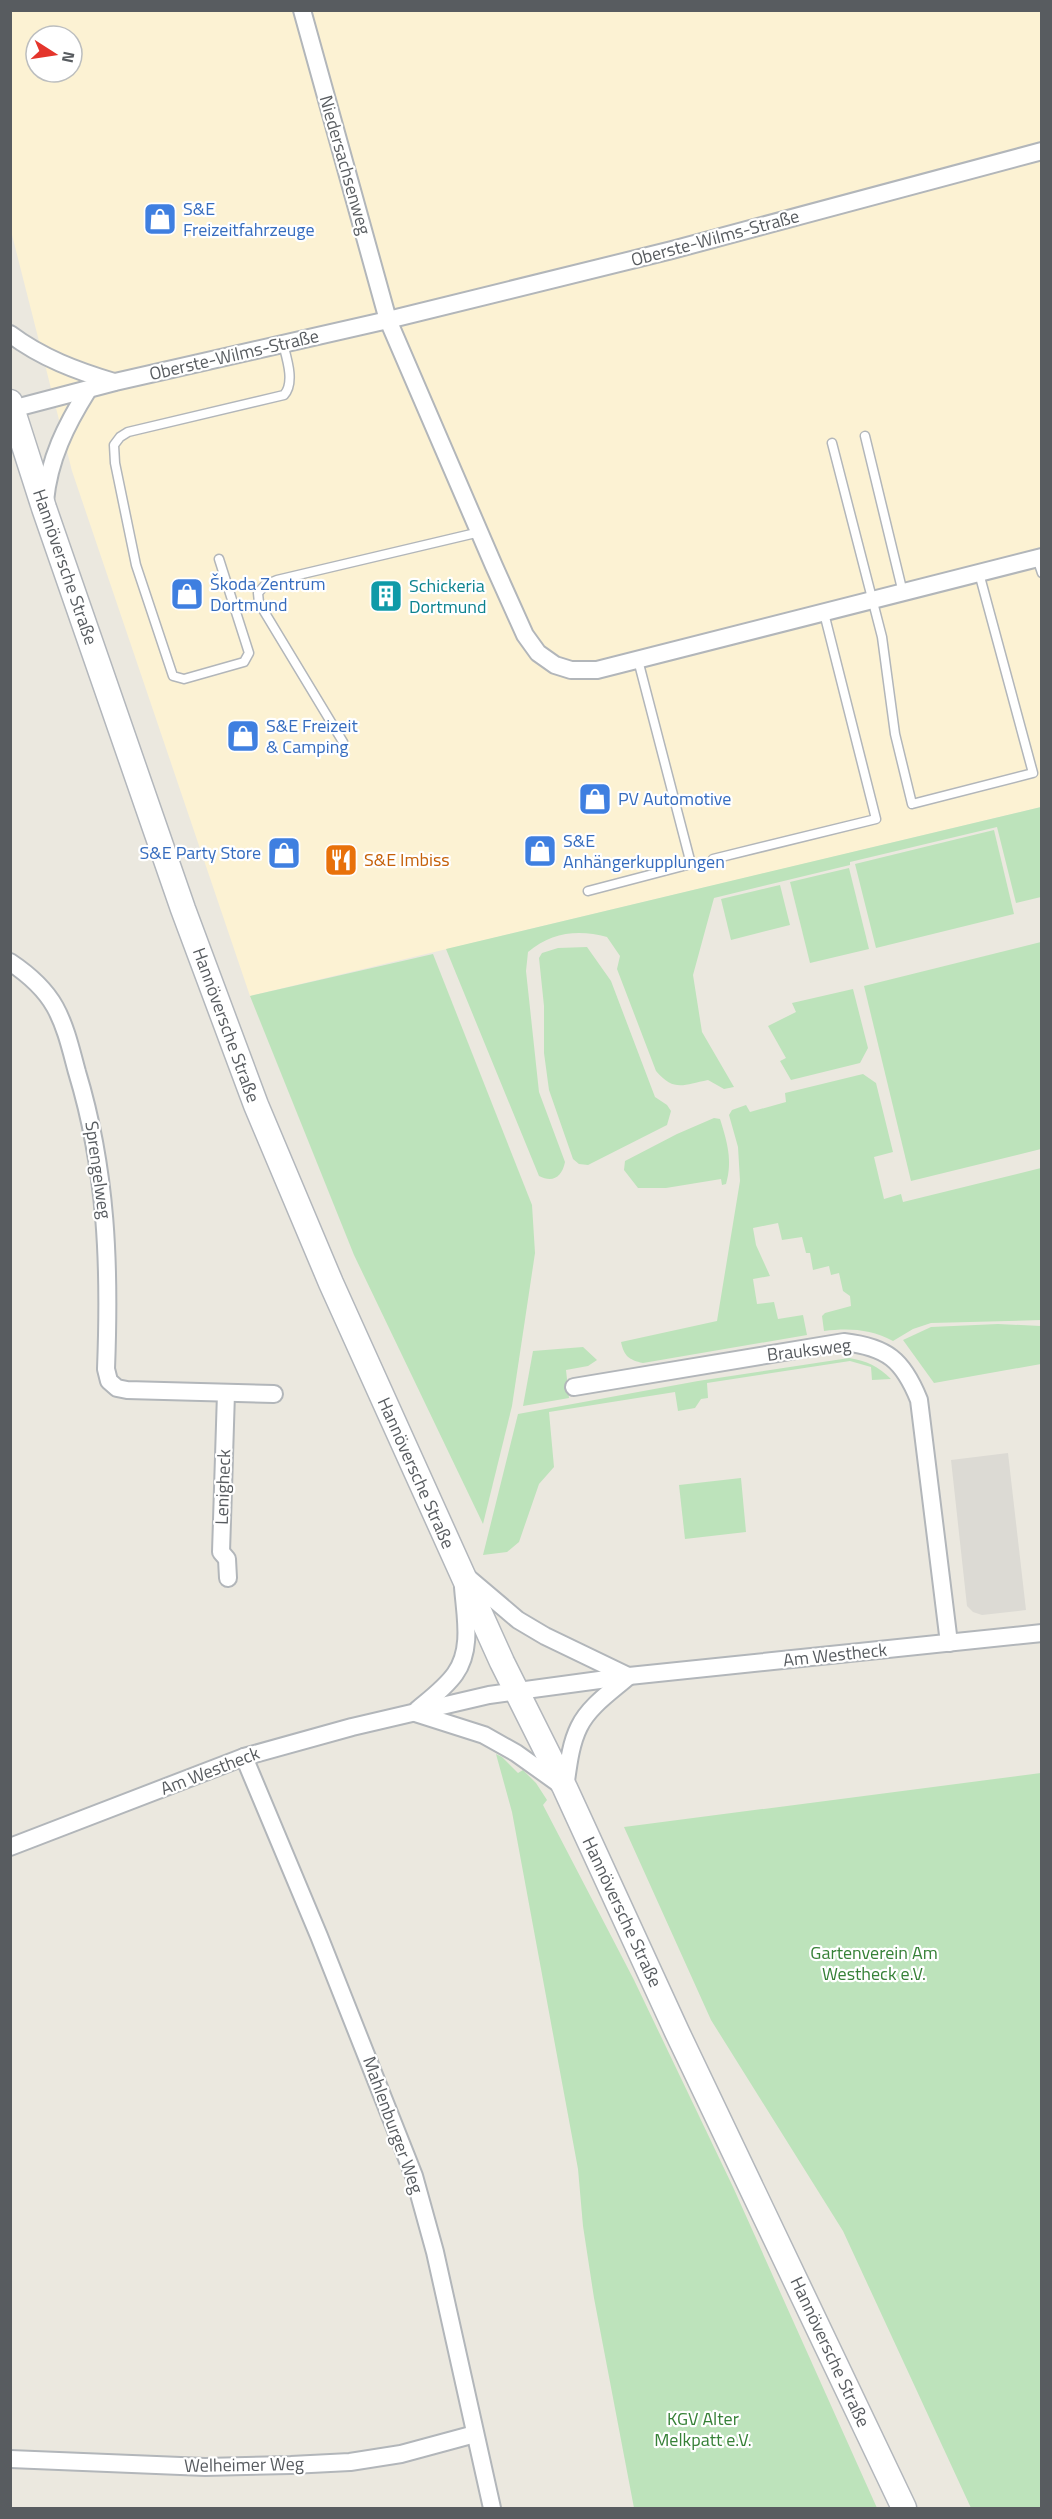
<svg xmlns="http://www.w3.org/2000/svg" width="1052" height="2519" font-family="'Titillium Web',sans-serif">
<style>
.commercial{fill:#fcf2d3;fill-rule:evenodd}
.industrial{fill:#dcdad4}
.green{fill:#bde3bb}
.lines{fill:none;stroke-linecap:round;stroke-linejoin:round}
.lane-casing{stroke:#b2b6ba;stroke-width:11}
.street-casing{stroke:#b2b6ba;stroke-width:20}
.secondary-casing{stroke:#b3b7bc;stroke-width:27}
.lane{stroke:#fff;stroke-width:8}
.street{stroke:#fff;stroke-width:16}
.secondary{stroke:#fff;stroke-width:24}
.labels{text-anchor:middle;stroke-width:4.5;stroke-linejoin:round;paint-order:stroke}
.street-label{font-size:18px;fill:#585c60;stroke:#fff}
.shop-label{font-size:18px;fill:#366cbe;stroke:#fff;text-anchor:start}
.culture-label{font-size:18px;fill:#0d838f;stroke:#fff;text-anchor:start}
.food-label{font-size:18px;fill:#c56008;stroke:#fff;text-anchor:start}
.park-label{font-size:18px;fill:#368137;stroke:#fff}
</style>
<rect width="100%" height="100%" fill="#ebe8df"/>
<path class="commercial" d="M10,11H1041V807L250,996L72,471L11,231ZM36,36H72V72H36Z"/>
<polygon class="industrial" points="1008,1453 1026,1610 982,1615 973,1612 967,1606 951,1460"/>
<g class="green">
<path d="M1041,807V897L1016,903L997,827L850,862V865L714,898L693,975L702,1032L734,1087L724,1089L708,1080C683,1085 674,1092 656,1071L617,969L620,956L607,937C579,929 551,932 528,952L526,971L539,1092L565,1162C562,1177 553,1183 539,1176L446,949Z"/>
<polygon points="994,830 1014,914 876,948 855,864"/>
<polygon points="849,868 869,949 810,963 790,882"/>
<polygon points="780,885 790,925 731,940 721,899"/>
<polygon points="1041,942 1041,1149 911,1181 864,986"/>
<polygon points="587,947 611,981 655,1097 667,1105 671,1111 667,1125 588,1165 579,1164 573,1159 549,1090 544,1053 544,1006 539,958 542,953 558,948"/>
<polygon points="433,954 532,1205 535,1253 512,1406 483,1524 354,1255 250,996"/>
<polygon points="853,989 868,1048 860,1063 791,1080 780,1061 786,1058 768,1026 796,1012 792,1003"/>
<path d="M863,1074L876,1083L893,1152L874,1157L884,1199L901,1194L903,1202L1041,1168V1320L931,1323L913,1329L893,1341C870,1329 849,1328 824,1331L822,1316L825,1313L851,1306L850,1296L843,1291L839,1273L831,1275L829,1266L813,1270L810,1253H806L802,1237L782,1240L778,1223L753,1228L756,1245L770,1276L753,1279L757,1304L774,1302L778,1319L803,1315L807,1335L643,1363C629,1360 624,1356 621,1342L717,1321L740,1181L738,1147L729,1115L732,1110L746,1105L750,1112L786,1102L785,1093Z"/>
<path d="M714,1118L720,1119C727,1141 733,1161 726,1184L722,1185L721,1179L666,1188H638L624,1170L625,1161L677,1134Z"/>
<polygon points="998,1324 1041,1326 1041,1364 934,1383 903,1340 931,1327"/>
<polygon points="583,1347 597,1360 588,1366 566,1370 569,1398 523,1406 533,1351"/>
<path d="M849,1358C867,1361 878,1366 891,1379L872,1380L871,1367L850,1361L707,1383L708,1398L701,1399L695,1408L678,1411L675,1392L549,1412L554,1467L539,1484L519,1542L507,1552L483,1555L518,1414L698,1381Z"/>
<polygon points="741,1478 746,1532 685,1539 679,1485"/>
<polygon points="496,1754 502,1757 518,1773 523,1770 536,1783 547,1800 543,1805 634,1980 733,2187 877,2508 634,2508 594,2298 583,2226 578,2169 512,1812"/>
<polygon points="1041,1773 1041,2508 971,2508 843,2231 711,2020 624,1827"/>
</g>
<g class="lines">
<g class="lane-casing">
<g id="lane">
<polyline points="865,436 903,593"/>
<polyline points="832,443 882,637 895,734 912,804 1033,773 979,573"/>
<polyline points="1037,558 1042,573"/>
<path d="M219,559L249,653L244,662L184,679L173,676L136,565L115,463L114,445L120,437L128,432L284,395C295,383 287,359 283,344"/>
<polyline points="343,742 259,603 258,593 265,585 277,580 480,532"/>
<polyline points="713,859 876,819 824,613"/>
<polyline points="588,891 691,864 638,660"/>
</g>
</g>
<g class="street-casing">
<g id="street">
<polyline points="302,10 388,320 494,566 525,635 538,653 555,665 571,670 597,670 1042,557"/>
<path d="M10,334C42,358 77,371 114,382"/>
<polyline points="12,409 115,382 388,320 672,250 1042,151"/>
<path d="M45,501C49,459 66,425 88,390"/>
<path d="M10,962C28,974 45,989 55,1007C66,1027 71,1050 77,1072C107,1171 110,1266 106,1369L109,1381L117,1388L127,1390L274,1394"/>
<path d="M574,1387L844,1342C887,1347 903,1360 919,1400L949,1643"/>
<polyline points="226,1393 221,1552 227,1559 228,1578"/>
<polyline points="465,1575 518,1620 545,1636 628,1676"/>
<path d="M417,1710C430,1699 445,1688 455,1674C473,1649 465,1615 463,1587"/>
<path d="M415,1713L484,1735L516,1753L565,1788C568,1768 570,1745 579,1727C589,1706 612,1691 629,1676"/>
<polyline points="244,1757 319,1936 414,2176 435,2252 492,2508"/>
<polyline points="10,1847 244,1757 352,1727 489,1695 629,1676 1042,1633"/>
<polyline points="10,2459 205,2467 291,2465 350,2462 401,2454 475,2434"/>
</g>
</g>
<g class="secondary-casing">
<polyline id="secondary" points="10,402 44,508 183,909 256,1105 331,1283 502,1662 565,1788 677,2032 904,2508"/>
</g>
<use href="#lane" class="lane"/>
<use href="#street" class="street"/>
<use href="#secondary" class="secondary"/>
</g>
<defs>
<g id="shop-square" transform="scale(1.725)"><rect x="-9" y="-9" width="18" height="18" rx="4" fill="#3f7fe0" stroke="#fff"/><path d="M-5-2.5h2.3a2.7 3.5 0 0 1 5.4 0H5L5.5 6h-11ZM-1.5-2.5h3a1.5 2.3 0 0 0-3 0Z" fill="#fff"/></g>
<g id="building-square" transform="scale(1.725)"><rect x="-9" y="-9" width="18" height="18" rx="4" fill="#0f9aa8" stroke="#fff"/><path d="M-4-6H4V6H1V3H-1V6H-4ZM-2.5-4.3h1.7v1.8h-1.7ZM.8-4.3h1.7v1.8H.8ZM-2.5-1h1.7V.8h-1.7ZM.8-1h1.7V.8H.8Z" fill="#fff"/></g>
<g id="restaurant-square" transform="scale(1.725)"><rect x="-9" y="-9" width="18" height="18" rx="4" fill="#e8710a" stroke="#fff"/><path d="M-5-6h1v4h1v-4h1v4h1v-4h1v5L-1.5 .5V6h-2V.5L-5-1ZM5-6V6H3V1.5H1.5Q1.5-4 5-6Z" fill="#fff"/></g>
</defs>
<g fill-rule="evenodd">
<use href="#shop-square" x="160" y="219"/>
<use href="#shop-square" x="187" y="594"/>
<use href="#building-square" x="386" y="596"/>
<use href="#shop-square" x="243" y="736"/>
<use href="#shop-square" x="595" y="799"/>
<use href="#shop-square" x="540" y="851"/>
<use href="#shop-square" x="284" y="853"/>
<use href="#restaurant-square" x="341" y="860"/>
</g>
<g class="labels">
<g class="street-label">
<text transform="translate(345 165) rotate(74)" y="6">Niedersachsenweg</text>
<text transform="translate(715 238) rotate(-15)" y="6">Oberste-Wilms-Straße</text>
<text transform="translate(234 355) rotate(-13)" y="6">Oberste-Wilms-Straße</text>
<text transform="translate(65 567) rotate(71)" y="6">Hannöversche Straße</text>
<text transform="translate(226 1025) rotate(70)" y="6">Hannöversche Straße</text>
<text transform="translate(98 1170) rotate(82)" y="6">Sprengelweg</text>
<text transform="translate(809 1350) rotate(-7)" y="6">Brauksweg</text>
<text transform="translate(416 1473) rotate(66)" y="6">Hannöversche Straße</text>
<text transform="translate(223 1487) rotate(-88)" y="6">Lenigheck</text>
<text transform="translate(835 1655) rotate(-6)" y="6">Am Westheck</text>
<text transform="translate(210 1771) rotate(-21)" y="6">Am Westheck</text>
<text transform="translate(622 1912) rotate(65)" y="6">Hannöversche Straße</text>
<text transform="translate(393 2125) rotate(70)" y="6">Mahlenburger Weg</text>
<text transform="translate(830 2352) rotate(65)" y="6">Hannöversche Straße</text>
<text transform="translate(244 2465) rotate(-1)" y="6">Welheimer Weg</text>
</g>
<g class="shop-label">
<text x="183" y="215">S&amp;E<tspan x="183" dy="21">Freizeitfahrzeuge</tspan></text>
<text x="210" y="590">Škoda Zentrum<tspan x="210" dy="21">Dortmund</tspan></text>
<text x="266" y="732">S&amp;E Freizeit<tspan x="266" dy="21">&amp; Camping</tspan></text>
<text x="618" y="805">PV Automotive</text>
<text x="563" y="847">S&amp;E<tspan x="563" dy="21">Anhängerkupplungen</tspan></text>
<text x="261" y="859" text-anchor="end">S&amp;E Party Store</text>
</g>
<g class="culture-label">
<text x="409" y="592">Schickeria<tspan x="409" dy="21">Dortmund</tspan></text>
</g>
<g class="food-label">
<text x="364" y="866">S&amp;E Imbiss</text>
</g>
<g class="park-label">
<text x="874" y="1959">Gartenverein Am<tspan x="874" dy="21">Westheck e.V.</tspan></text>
<text x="703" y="2425">KGV Alter<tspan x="703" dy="21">Melkpatt e.V.</tspan></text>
</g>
</g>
<rect width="1052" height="2519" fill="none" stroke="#585c60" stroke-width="24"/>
<g transform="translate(54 54) rotate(102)"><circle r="28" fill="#ffffff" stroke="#bcbebf" stroke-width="1.5"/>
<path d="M0-4.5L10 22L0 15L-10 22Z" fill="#e4352c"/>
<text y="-9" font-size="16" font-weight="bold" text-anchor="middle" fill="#585c60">N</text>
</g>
</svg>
